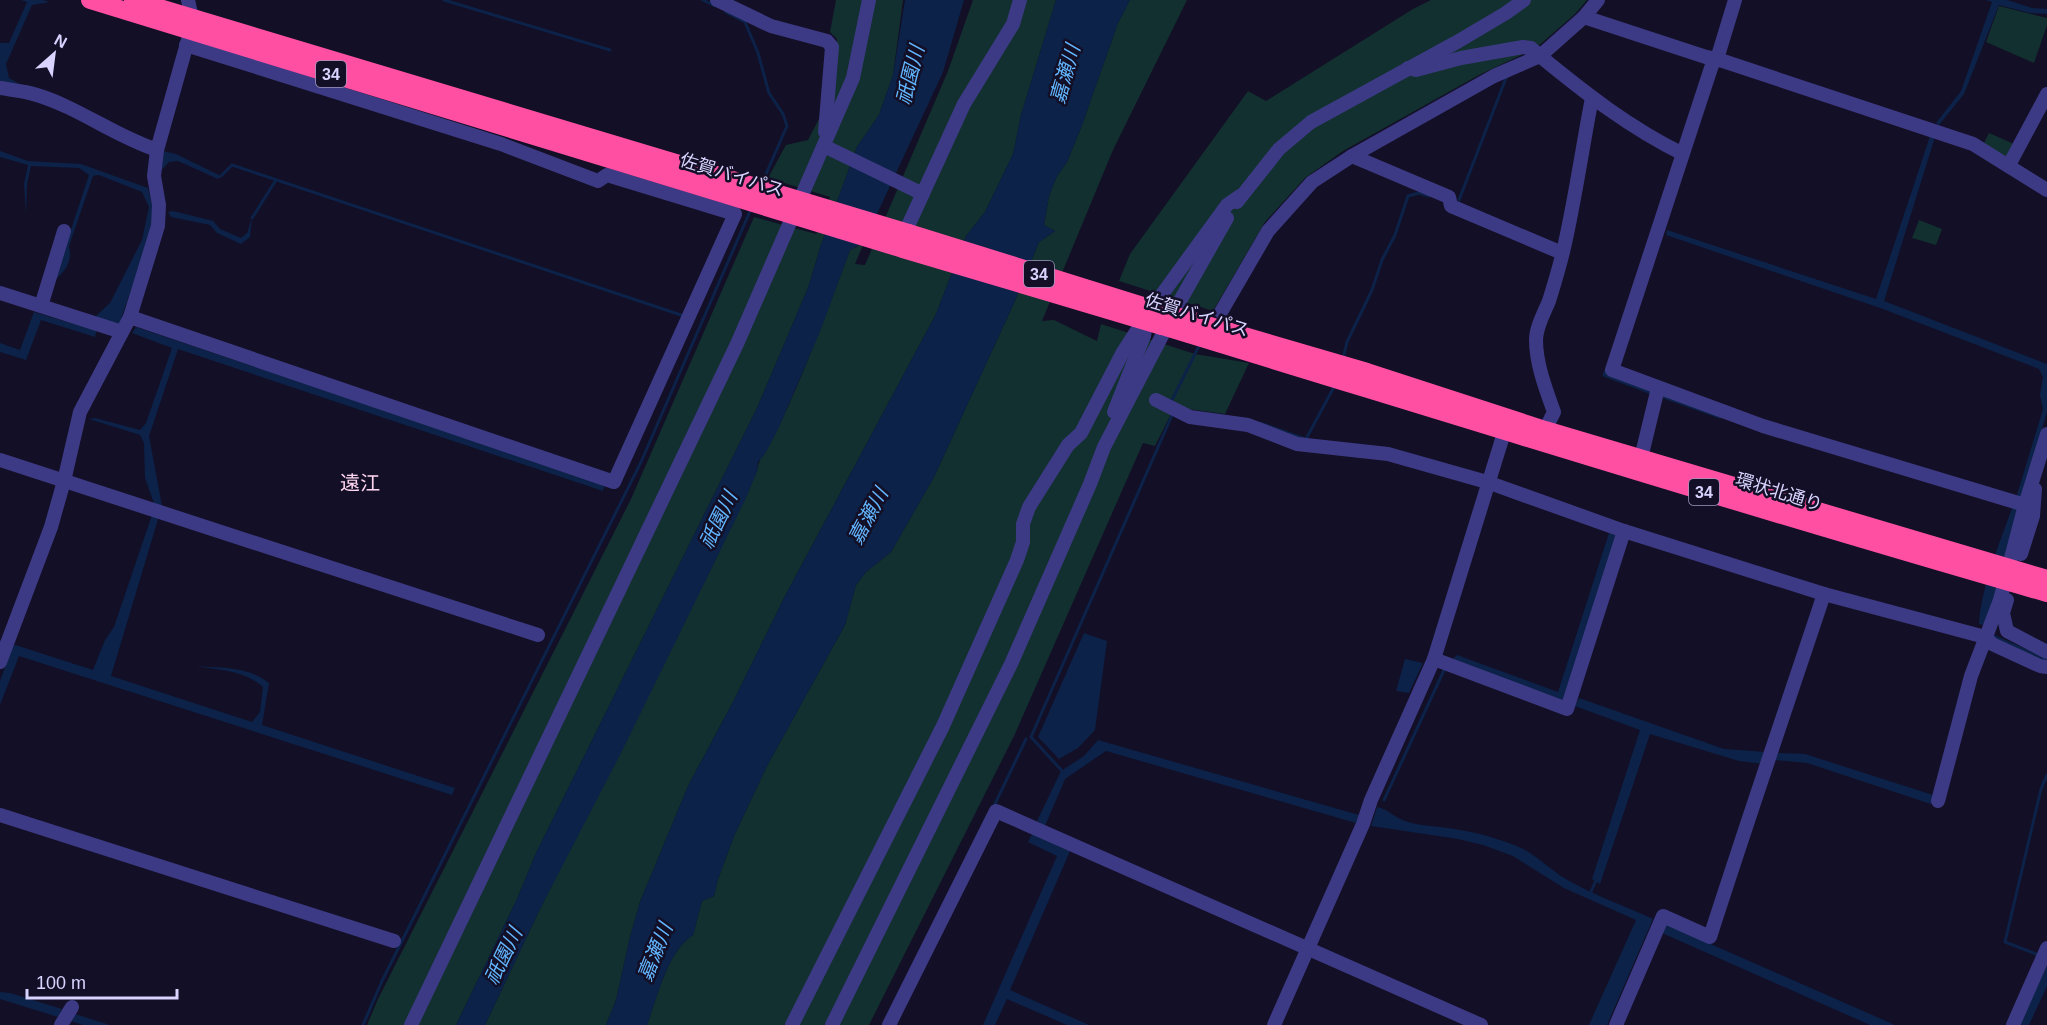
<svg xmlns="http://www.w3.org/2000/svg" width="2047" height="1025" font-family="Helvetica,'Noto Sans JP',sans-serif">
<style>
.green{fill:#12302f}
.water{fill:#0c2248}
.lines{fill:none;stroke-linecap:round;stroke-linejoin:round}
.stream{stroke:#0c2248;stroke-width:3}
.minor{stroke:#3d3a85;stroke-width:14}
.highway{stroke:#ff4fa3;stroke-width:18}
.highway-bridge{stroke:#ff4fa3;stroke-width:18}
.labels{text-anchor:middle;stroke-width:5;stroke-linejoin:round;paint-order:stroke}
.shield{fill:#130f26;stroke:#9e99be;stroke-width:1.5}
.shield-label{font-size:16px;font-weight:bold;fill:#d9d4ff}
.street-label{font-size:18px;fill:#d9d4ff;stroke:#130f26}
.water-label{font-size:20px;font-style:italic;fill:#62b6ff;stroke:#130f26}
.neighbourhood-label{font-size:20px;fill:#ffd6f0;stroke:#130f26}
</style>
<rect width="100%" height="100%" fill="#130f26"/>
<g class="green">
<polygon points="836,0 903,0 893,75 879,115 857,147 821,245 808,288 757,408 536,853 517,899 456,1025 367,1025 378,999 631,499 754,217 816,234 830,197 768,178 786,145 808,140 832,94 837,39 830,32"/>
<path d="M973,0H1056L1021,115L1013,154L985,212L966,236L936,314L785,596L733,702L688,786L640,902L630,937L616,1000L606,1025H485L540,909L712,567L757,471C759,455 772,441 779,426C806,369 828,309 850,250L864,243L855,264L865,265L948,71Z"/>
<path d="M1130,0H1187L1113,150L1042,321L1054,320L1097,341L1101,324L1195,354L1249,363L1225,414L1188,409L1171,414L1155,446L1143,443L1014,736L869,1025H647C657,998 668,950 693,935L702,901L714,896L718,879L734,836L767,766L845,625L856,585L866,572L891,552L934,477L1014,303L1039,242L1055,231L1044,225L1049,196L1057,176L1067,162L1082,125L1118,23Z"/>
<polygon points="1431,0 1587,0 1575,14 1536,48 1479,75 1343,151 1305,178 1265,222 1213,311 1119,281 1130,254 1248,91 1266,101 1413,9"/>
<polygon points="1999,6 2047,18 2047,25 2034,63 1986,42"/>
<polygon points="1989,133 2014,144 2008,158 1984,143"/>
<polygon points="1919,220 1942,229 1936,245 1912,238"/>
</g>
<g class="water">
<polygon points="21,0 43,0 50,2 32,5 6,64 9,78 20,84 0,82 0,43 9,43 27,2"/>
<polygon points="905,0 964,0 943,72 864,242 850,250 821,329 779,427 765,454 758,462 757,471 747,496 621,753 540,909 485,1025 456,1025 517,899 536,853 757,408 808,288 821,245 857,147 879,115 893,75"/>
<path d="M1056,0H1130L1118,23L1082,125L1067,162L1057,176L1049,196L1044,225L1055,231L1039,242L1014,303L934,477L891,552L866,572L856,585L845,625L767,766L734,836L718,879L714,896L702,901L693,935C668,950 657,998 647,1025H606L616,1000L630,937L640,902L688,786L733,702L785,596L936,314L966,236L985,212L1013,154L1021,115Z"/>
<polygon points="1986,0 2007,0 2032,8 2047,9 2047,14 2030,13 1999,5 1964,94 1939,125 1936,123 1961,91 1992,2"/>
<polygon points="1930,136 1935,137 1884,301 2047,364 2047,412 2022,498 2017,495 2043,409 2040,395 2043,377 2039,369 1883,309 1666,235 1667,230 1876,299"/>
<path d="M0,151L28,161L81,164L148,188L153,208L151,232L119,325L97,329L95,337L41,320L26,360L0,352V343L20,350L34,312L84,327L110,303L142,240L149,207L142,192L99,175L93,176L69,246C73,262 65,271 54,281L89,175L79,168L31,166L27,184L26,214L24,184L28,165L0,157Z"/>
<polygon points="163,151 176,154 221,176 218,179 178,161 169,162 160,172"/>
<polygon points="173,211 213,221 220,229 241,238 247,233 252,218 250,237 241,244 217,233 210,225 171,217 168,212"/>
<path d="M136,327L605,484L603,491L178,349L149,436L162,506L111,676L252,722L260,712L263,687C244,670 219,670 195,666C221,668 248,666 269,683L262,725L455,788L452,795L19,656L0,705V681L10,654L0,651V640L93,670L105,640L114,627L155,506L145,478L144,443L140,435L89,419L95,418L140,430L146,423L172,348L132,333Z"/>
<path d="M2013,505L2020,507L2008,556L1986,621L1983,625L1979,624C1981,587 2001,540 2013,505Z"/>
<polygon points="1609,533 1617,535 1564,701 1452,660 1457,655 1558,692"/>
<polygon points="1084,633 1107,641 1095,730 1078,748 1059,759 1038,737"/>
<polygon points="1405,659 1423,663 1409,693 1396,691"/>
<polygon points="1579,698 1724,749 1766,752 1763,764 1739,761 1650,734 1600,884 1592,879 1640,730 1575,706"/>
<polygon points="1098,740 1359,815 1356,823 1106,751 1065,779 1045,826 1037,821 1061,771 1084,756"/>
<polygon points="1778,753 1805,754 1933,795 1931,804 1807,763 1775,760"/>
<path d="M1377,807C1388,809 1395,818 1405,821C1423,827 1442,826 1460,830C1479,833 1499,839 1517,846C1536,854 1549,869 1566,879C1593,895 1625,906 1653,919L1607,1025H1589L1636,920L1564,888L1513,856L1483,845L1458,839L1371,826Z"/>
<polygon points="1032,834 1070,851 1010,990 1089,1025 1067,1025 1007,999 995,1025 983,1025 1057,856 1028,842"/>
<polygon points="1665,924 1895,1025 1870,1025 1662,933"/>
<polygon points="2047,964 2047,986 2029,1025 2020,1025"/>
<polygon points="0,992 10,993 62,1009 58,1017 0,999"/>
<polygon points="75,1014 110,1025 83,1025 71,1021"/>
</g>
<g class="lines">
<g class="stream">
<polyline points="444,0 610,50"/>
<polyline points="703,0 715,6"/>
<polyline points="726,12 745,22 758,53 769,93 783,114 787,126 763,181"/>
<polyline points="221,176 232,165 681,315"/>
<polyline points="1459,200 1506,78"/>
<polyline points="252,218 276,180"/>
<polyline points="1343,359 1347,342 1372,290 1382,260 1395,235 1408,196 1419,193 1429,196"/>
<polyline points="1606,370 1604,375 1652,393"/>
<polyline points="1661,396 1720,417"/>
<polyline points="1171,402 1200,344"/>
<polyline points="1260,423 1305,439"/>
<polyline points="1306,439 1335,385"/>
<polyline points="1991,635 2047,660"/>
<polyline points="1063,772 1031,737 1173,413"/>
<polyline points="1384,800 1445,668"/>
<polyline points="993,808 1026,739"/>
<polyline points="1590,894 1597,878"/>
<polyline points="2036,954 2005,942 2041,789 2047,775"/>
<polyline points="363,1025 382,981 641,462 751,209"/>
</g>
<g class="minor">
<polyline points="717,0 771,26 827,41 832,47 825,132"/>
<polyline points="1735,0 1717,59 1973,144 2047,190"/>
<polyline points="1584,17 1598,0"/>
<path d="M0,88C12,90 25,91 37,95C79,108 115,136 157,150L188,40L192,18L188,0"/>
<polyline points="824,146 923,194"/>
<path d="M1683,154C1630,128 1585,93 1540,56L1584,17L1706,57L1717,59L1712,65L1612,370L1763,426L2025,505"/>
<polyline points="1352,156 1449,197 1451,206 1562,253"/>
<polyline points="2009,165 2047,94"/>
<polyline points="1237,202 1279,149 1311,122 1457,42 1506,13 1524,0"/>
<polyline points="902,239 964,104 1013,24 1020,0"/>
<polyline points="0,293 122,332"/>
<polyline points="41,306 64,231"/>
<polyline points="1221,312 1268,231 1312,182 1352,156 1494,76 1540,56 1531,48 1523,47 1461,58 1416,70 1408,68"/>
<polyline points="1172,315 1227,218"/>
<polyline points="130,317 614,482 735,214 607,175 598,181 501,144 186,45"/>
<polyline points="1156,400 1190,417 1248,425 1297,444 1388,454 1487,482 1624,531 1824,594 1985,637 1992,644 2040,666 2047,667"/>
<polyline points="1114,412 1144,336 1146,323"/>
<path d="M1545,430L1554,412C1546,390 1536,364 1536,340C1536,327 1544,313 1549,301C1554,285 1559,268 1563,252C1575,201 1582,149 1592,98"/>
<polyline points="1641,458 1658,388"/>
<polyline points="0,460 538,635"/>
<polyline points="2021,554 2033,516 2035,489"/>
<polyline points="2007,600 2003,613 2007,631 2047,652"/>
<polyline points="1434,659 1567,709 1624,531"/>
<polyline points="0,662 51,527 64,481 80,412 130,317 158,226 159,205 154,176 157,150"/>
<polyline points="1938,801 1971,676 2000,600 2025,505 2047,434"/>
<polyline points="0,815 394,941"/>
<polyline points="61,1025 72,1007"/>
<polyline points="411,1025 737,344 853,78 869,0"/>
<polyline points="792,1025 943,726 1017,560 1023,542 1023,524 1029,507 1068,445 1081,433 1123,352 1147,315 1227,205 1240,196"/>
<polyline points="832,1025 1011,664 1090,484 1104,447 1166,328"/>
<polyline points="889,1025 996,811 1481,1025"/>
<polyline points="1274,1025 1363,824 1371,800 1434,659 1507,423"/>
<path d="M1616,1025L1663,916L1710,937C1747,822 1786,708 1824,594"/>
<polyline points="2013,1025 2047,948"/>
</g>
<g class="highway">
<polyline points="90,0 903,249"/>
<polyline points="133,0 909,233"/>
<polyline points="1169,314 1367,372 1545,430 2047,579"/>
<path d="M1162,326C1457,416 1751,508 2047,593"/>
</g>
<g class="highway-bridge">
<polyline points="909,233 1169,314"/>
<polyline points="903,249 1162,326"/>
</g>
</g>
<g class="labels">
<g class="shield">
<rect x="316" y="61" width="30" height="26" rx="4.5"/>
<rect x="1024" y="261" width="30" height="26" rx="4.5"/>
<rect x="1689" y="479" width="30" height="26" rx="4.5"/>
</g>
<g class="shield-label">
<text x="331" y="80">34</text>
<text x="1039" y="280">34</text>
<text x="1704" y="498">34</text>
</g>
<g class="street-label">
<text transform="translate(732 175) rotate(17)" y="6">佐賀バイパス</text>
<text transform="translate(1197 315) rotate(17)" y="6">佐賀バイパス</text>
<text transform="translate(1779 492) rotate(17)" y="6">環状北通り</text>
</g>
<g class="water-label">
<text transform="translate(1065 74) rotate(-74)" y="7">嘉瀬川</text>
<text transform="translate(910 75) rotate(-76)" y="7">祇園川</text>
<text transform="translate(868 516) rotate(-62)" y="7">嘉瀬川</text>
<text transform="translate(718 520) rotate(-64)" y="7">祇園川</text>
<text transform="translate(655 952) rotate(-68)" y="7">嘉瀬川</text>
<text transform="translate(503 956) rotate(-64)" y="7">祇園川</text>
</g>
<g class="neighbourhood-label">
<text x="360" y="490">遠江</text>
</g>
</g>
<g transform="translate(54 54) rotate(28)" stroke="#130f26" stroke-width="4.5" paint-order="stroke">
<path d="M0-4.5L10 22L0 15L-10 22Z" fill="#d9d4ff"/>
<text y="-9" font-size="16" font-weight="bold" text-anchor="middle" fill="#d9d4ff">N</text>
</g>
<path d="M27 989v9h150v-9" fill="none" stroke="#d9d4ff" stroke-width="3"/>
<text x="36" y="989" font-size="18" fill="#d9d4ff" stroke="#130f26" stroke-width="4.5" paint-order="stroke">100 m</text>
</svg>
